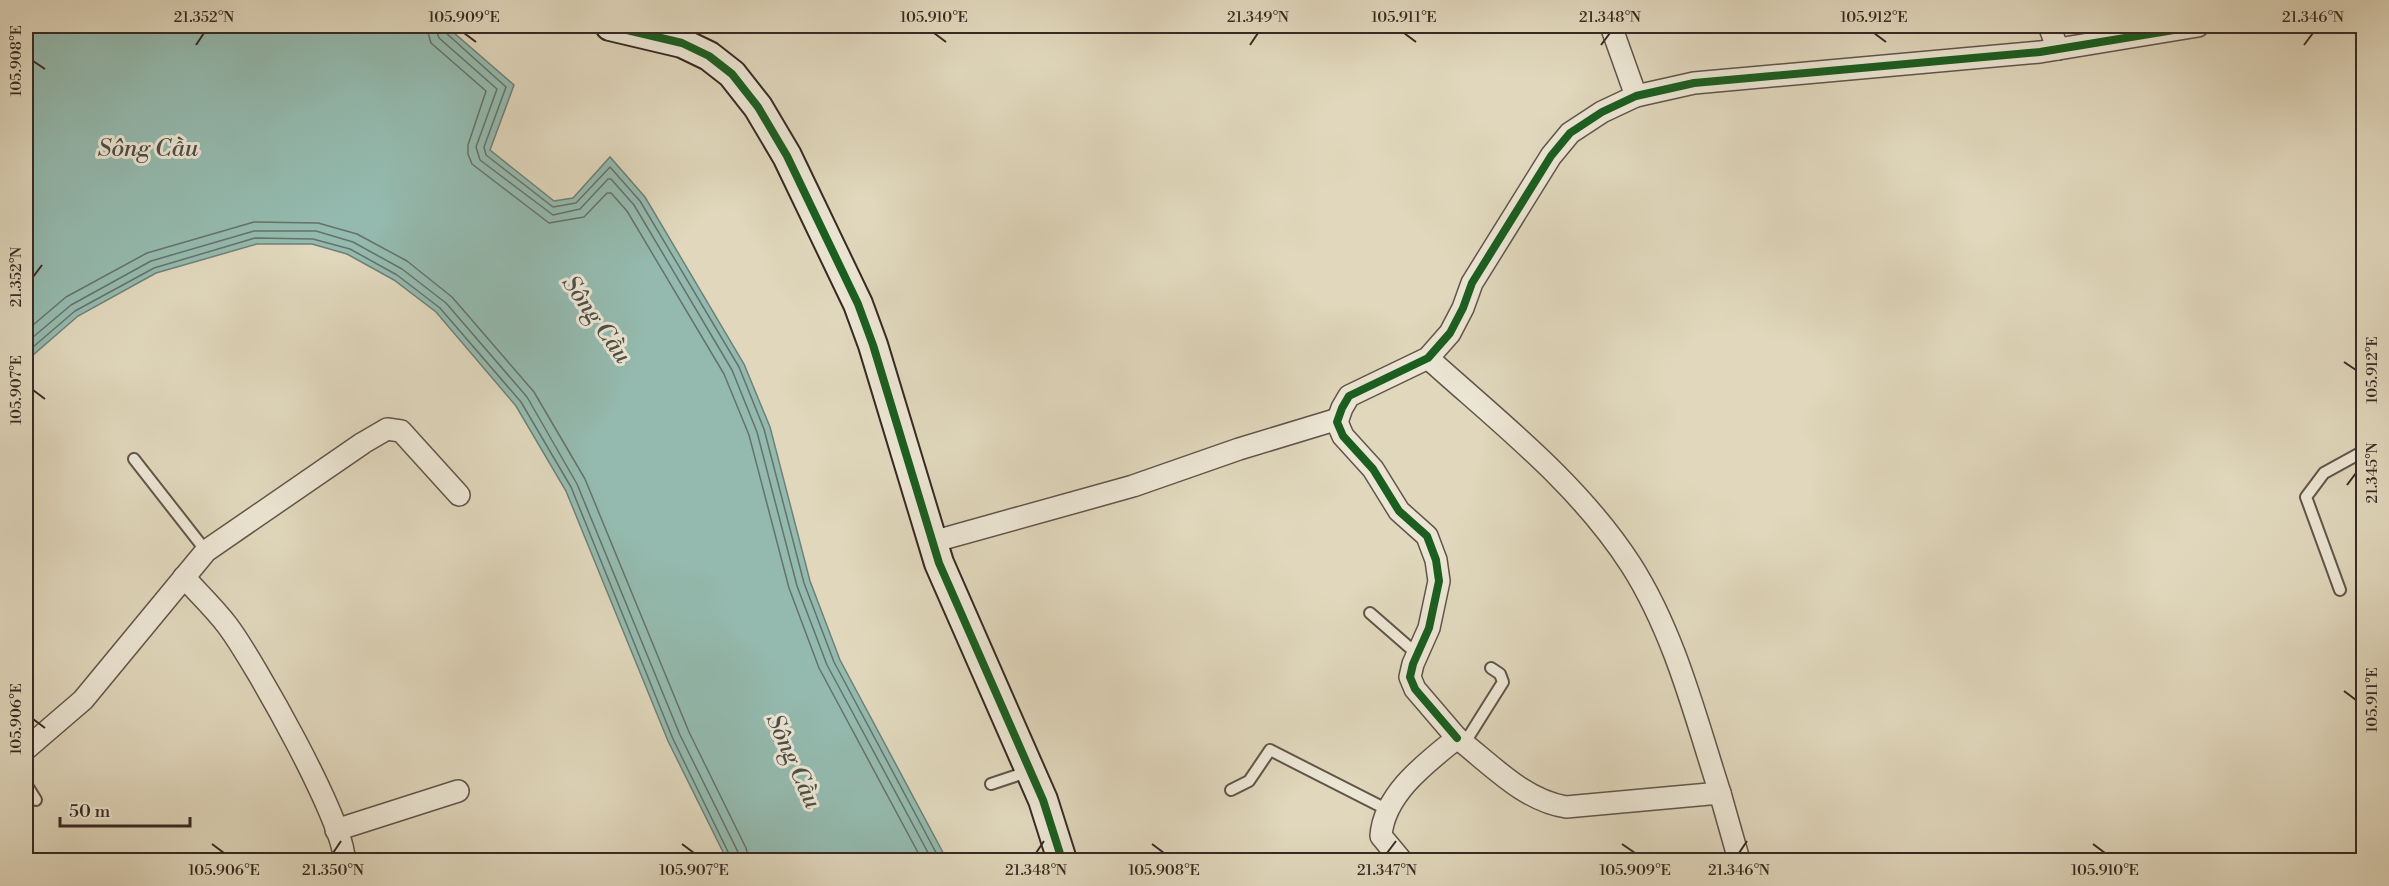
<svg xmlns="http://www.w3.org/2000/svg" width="2389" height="886" font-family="'Libre Bodoni',serif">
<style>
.water{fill:#94baaf;stroke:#6f8077;stroke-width:1.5}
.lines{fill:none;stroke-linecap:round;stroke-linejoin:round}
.shore{stroke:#667269;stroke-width:1.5}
.lane-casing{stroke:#615549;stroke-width:14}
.street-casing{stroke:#615549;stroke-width:24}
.secondary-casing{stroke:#372a23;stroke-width:32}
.lane{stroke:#ebe5d3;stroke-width:10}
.street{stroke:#ebe5d3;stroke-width:21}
.secondary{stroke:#ebe5d3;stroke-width:28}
.cycleway-casing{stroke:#ebe5d3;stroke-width:11}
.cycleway{stroke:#1b5e20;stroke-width:8}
.ticks{fill:none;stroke:#372a23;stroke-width:2}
.labels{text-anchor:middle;stroke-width:6;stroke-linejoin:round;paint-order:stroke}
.water-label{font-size:24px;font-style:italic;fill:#4e4e46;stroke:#ebe5d3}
.neatline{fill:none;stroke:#372a23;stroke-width:2}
.ticks-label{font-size:15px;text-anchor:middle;fill:#372a23}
</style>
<rect width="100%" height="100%" fill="#e0d7bc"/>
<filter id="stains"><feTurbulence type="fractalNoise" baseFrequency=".00333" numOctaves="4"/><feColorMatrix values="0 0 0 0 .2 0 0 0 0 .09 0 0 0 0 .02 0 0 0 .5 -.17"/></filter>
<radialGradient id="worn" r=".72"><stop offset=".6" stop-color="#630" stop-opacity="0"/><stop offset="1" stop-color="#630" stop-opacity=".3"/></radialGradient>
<polygon class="water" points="26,26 446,26 514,85 490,150 554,201 573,198 610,157 645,197 744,364 770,427 810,581 840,660 947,860 727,860 668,741 566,491 516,406 436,312 394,280 347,254 312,244 257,244 156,273 78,316 26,361"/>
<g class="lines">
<g class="shore">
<polyline points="426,26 431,43 486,91 468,145 468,154 472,164 549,223 584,217 607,193 611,193 627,211 724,374 749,435 789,588 819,668 922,860"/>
<polyline points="435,26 439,38 497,89 476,147 480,160 553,215 580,209 608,179 611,179 634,205 732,370 757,432 797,586 827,665 932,860"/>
<polyline points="442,26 445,32 506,87 484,147 486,155 553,207 576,203 610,167 640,201 739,367 764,429 804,583 834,662 940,860"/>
<polyline points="26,331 66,297 147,253 254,222 318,223 357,234 407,261 452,297 534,392 585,479 689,732 746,848 749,860"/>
<polyline points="26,343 71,305 151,261 254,231 316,231 353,242 402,269 446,303 527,397 577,484 680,735 738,852 740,860"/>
<polyline points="26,353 75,311 154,268 255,238 313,239 350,249 397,275 440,308 521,402 571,487 673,739 732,860"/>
</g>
<g class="lane-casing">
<g id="lane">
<polyline points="134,459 206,551"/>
<polyline points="2340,590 2306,497 2324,473 2364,451"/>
<polyline points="1370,613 1417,654"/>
<polyline points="1464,744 1503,682 1500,674 1491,668"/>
<polyline points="26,784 36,800"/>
<polyline points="991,784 1030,771"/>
<polyline points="1231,790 1249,781 1270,750 1388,810"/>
</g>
</g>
<g class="street-casing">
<g id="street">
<polyline points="1611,26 1636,96"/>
<polyline points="2049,26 2058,49"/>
<path d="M1428,358C1500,423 1578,483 1631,565C1675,634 1695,716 1720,793"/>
<polyline points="932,542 1133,486 1239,449 1338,419"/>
<path d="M184,577C198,593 214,608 227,625C253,659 346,824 344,860"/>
<polyline points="1457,738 1415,689 1410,677 1413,664 1429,628 1439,581 1436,560 1427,536 1399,511 1373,469 1343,436 1337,422 1342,408 1349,396 1428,358 1450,333 1463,308 1472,283 1551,156 1570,133 1602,112 1636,96 1694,83 2040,52 2198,26"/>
<polyline points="26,749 83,700 206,551 363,443 387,429 401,431 459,495"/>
<polyline points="336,830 458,791"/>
<path d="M1401,860L1381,836C1384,794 1426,763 1457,738C1491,764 1523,800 1566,807L1720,793L1739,860"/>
</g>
</g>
<g class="secondary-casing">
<polyline id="secondary" points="610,26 682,43 709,56 732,74 758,107 787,156 858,304 873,345 939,563 1043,800 1062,860"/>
</g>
<use href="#lane" class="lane"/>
<use href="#street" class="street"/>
<use href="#secondary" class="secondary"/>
<g class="cycleway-casing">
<g id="cycleway">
<polyline points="610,26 682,43 709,56 732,74 758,107 787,156 858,304 873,345 939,563 1043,800 1062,860"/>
<polyline points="1457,738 1415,689 1410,677 1413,664 1429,628 1439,581 1436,560 1427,536 1399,511 1373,469 1343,436 1337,422 1342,408 1349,396 1428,358 1450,333 1463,308 1472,283 1551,156 1570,133 1602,112 1636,96 1694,83 2040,52 2198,26"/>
</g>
</g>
<use href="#cycleway" class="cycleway"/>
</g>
<path class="ticks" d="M464,33L476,42M934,33L946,42M1404,33L1416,42M1874,33L1886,42M196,45L204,33M1250,45L1258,33M1601,45L1610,33M2304,45L2313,33M33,61L45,69M33,277L42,265M2344,362L2356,370M33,390L45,399M2347,485L2356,473M2344,691L2356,700M33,719L45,728M212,844L224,853M682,844L694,853M1152,844L1164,853M1622,844L1635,853M2093,844L2105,853M333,853L341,841M1036,853L1044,841M1387,853L1396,841M1739,853L1747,841"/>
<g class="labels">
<g class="water-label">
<text x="148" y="156">Sông Cầu</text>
<text transform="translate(597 319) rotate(55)" y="8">Sông Cầu</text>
<text transform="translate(794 761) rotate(66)" y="8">Sông Cầu</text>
</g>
</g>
<rect width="2389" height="886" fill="none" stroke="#e0d7bc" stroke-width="66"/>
<path d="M60 817v9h130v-9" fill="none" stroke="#372a23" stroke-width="3"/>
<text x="69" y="817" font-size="18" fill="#372a23" stroke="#ebe5d3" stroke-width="4.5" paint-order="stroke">50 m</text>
<rect x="33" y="33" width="2323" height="820" class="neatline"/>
<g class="ticks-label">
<text x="204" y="22">21.352°N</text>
<text x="464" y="22">105.909°E</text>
<text x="934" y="22">105.910°E</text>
<text x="1258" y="22">21.349°N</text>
<text x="1404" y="22">105.911°E</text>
<text x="1610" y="22">21.348°N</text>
<text x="1874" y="22">105.912°E</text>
<text x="2313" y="22">21.346°N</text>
<text transform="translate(16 61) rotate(-90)" y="5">105.908°E</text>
<text transform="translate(16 277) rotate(-90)" y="5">21.352°N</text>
<text transform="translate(2372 370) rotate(-90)" y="5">105.912°E</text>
<text transform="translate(16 390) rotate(-90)" y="5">105.907°E</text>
<text transform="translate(2372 473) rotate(-90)" y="5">21.345°N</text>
<text transform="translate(2372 700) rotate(-90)" y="5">105.911°E</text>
<text transform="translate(16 719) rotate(-90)" y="5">105.906°E</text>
<text x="224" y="875">105.906°E</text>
<text x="333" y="875">21.350°N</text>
<text x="694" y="875">105.907°E</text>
<text x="1036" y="875">21.348°N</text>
<text x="1164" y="875">105.908°E</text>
<text x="1387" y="875">21.347°N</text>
<text x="1635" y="875">105.909°E</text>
<text x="1739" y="875">21.346°N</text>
<text x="2105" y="875">105.910°E</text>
</g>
<rect width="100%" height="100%" filter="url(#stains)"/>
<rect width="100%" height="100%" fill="url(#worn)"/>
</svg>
